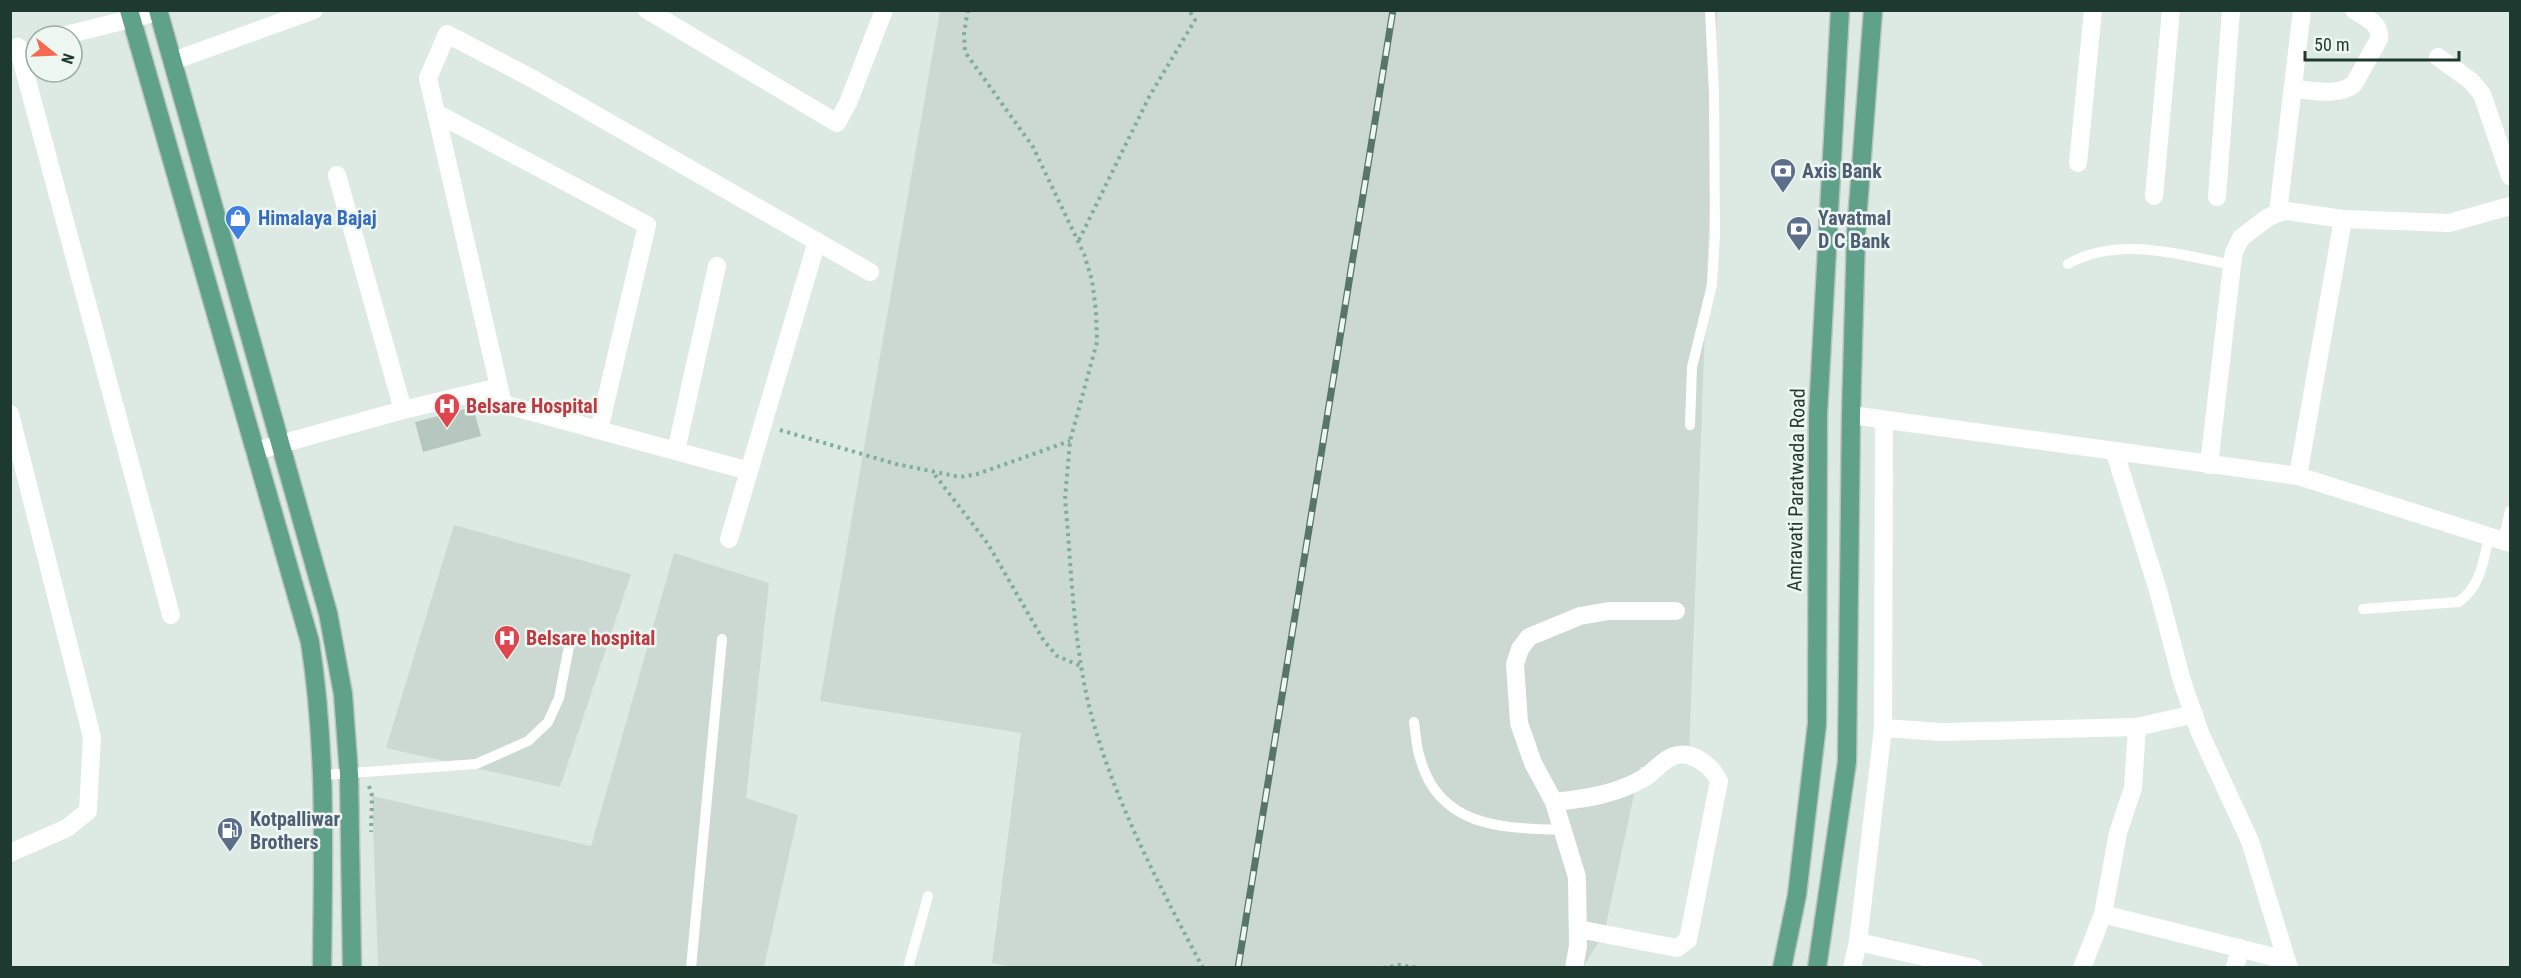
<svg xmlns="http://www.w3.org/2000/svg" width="2521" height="978" font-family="'Roboto Condensed',sans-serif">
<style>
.built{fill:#cbd9d2}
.building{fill:#b5c7be}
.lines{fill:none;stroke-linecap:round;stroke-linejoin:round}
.primary-casing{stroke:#bcc4c1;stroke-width:21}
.path{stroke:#7cae9a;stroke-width:4;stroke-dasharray:3 4.5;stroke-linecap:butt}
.service{stroke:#fff;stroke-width:10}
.minor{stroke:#fff;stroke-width:18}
.primary{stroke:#60a18a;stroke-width:18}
.rail-casing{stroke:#58756b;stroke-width:7}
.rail{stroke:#edf6f1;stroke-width:4.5;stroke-dasharray:14;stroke-linecap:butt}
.labels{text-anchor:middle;stroke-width:5;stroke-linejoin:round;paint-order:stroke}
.service-label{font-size:20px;font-weight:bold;fill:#4e5e75;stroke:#edf6f1;text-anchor:start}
.shop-label{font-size:20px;font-weight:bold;fill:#366cbe;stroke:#edf6f1;text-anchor:start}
.health-label{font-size:20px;font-weight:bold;fill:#be3a42;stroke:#edf6f1;text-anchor:start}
.street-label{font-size:20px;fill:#1e392f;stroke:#edf6f1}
</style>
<rect width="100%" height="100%" fill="#ddeae3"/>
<g class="built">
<polygon points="940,11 1717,11 1689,756 1706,763 1640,767 1604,934 1583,967 1020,968 992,963 1021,733 820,701"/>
<polygon points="454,525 631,574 560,787 386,748"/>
<polygon points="674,553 769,583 746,798 798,815 764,967 378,967 372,796 591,846"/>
</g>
<polygon class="building" points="473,407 481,436 423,452 415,422"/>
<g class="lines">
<g class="primary-casing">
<g id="primary">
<path d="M129,10L310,642C327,750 323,858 322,968"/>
<polyline points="158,10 328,613 343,694 349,774 352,968"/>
<polyline points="1782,968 1797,895 1817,724 1818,414 1840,10"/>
<polyline points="1817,968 1847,762 1851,415 1856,234 1873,10"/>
</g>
</g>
<g class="path">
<path d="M968,10L964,32L965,52L1033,147L1084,254L1092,280L1096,311L1097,342L1070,441L1065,499C1072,572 1073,650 1093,721C1116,804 1162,891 1203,968"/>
<polyline points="1079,240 1149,97 1195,20 1189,10"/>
<polyline points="780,430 896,464 960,477 977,474 1070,441"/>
<polyline points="935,475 988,544 1044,641 1057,656 1081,666"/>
<polyline points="369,786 372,796 371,832"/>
<polyline points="1383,968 1400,965 1418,968"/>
</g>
<g class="service">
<path d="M2068,264C2118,236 2178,254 2232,265"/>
<polyline points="1690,425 1692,367 1712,285 1715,235 1714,94 1710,10"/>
<polyline points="2503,541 2510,511"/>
<path d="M2363,609L2459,602C2481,585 2483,563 2489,536"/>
<path d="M1414,722C1416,734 1416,747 1420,758C1439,828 1503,828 1563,830"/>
<polyline points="323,775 476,764 528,741 548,722 559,698 571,636"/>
<polyline points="691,968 722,639"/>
<polyline points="908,968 928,896"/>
</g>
<g class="minor">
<polyline points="647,10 837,123 848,103 884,10"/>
<polyline points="62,36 158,12"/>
<polyline points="18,47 171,615"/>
<polyline points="2438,57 2471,81 2482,94 2510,176"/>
<polyline points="173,61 314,10"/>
<path d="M2293,89C2312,90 2339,97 2354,84L2379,39C2381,23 2366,18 2354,10"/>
<polyline points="436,113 647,225 599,430"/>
<polyline points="2078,163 2093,10"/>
<polyline points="2154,196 2171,10"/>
<polyline points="2217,197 2231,10"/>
<polyline points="2278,213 2302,10"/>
<polyline points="403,410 499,387"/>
<polyline points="10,414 92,737 88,811 67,828 10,853"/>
<polyline points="1851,415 2298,476 2510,543"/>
<polyline points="255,451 403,410 337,175"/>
<polyline points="676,451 717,266"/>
<polyline points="2115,453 2158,590 2182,681 2200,733 2250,841 2289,968"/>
<polyline points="2209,465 2232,265 2234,252 2241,238 2267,218 2278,213 2286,211 2343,219 2449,223 2510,206"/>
<polyline points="749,471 503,404 428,78 447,34 533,79 870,272"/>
<polyline points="2298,476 2343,219"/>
<polyline points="729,539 817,241"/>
<polyline points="1883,728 1942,732 2137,727 2194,714"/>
<path d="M1554,802C1585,799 1617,794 1644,778C1654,772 1663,759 1674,756C1692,750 1712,766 1719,781L1688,940L1677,948L1578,929"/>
<polyline points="2103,914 2286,960"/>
<polyline points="1858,942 1974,968"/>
<polyline points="1574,968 1578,946 1577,877 1554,802 1533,763 1519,723 1515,664 1520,649 1529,637 1580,616 1609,611 1676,611"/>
<polyline points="1852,968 1858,942 1883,728 1884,420"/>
<polyline points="2082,968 2103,914 2118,833 2133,788 2137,727"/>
<polyline points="2235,968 2240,948"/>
</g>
<use href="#primary" class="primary"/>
<g class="rail-casing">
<polyline id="rail" points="1238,968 1393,10"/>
</g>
<use href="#rail" class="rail"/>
</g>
<defs>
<g id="bank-pin" transform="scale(1.35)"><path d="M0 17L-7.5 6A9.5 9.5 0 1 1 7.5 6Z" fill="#5c6f8a" stroke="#edf6f1"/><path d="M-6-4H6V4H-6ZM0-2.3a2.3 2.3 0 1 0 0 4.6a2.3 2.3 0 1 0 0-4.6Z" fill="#fff"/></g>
<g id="shop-pin" transform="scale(1.35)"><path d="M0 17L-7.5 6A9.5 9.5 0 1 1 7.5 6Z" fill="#3f7fe0" stroke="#edf6f1"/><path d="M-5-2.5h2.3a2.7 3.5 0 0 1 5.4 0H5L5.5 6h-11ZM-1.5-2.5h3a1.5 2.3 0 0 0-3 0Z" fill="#fff"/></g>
<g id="hospital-pin" transform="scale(1.35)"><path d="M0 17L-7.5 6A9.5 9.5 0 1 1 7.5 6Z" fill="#e0444e" stroke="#edf6f1"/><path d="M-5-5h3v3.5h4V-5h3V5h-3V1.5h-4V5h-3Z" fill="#fff"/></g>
<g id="fuel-pin" transform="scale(1.35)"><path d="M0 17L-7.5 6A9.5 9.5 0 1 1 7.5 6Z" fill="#5c6f8a" stroke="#edf6f1"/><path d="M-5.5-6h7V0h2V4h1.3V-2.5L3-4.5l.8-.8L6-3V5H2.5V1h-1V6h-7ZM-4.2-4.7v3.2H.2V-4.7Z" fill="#fff"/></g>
</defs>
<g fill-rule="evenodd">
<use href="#bank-pin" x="1783" y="171"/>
<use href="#shop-pin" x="238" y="218"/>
<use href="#bank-pin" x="1799" y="229"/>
<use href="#hospital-pin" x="447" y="406"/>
<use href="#hospital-pin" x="507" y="638"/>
<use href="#fuel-pin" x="230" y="830"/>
</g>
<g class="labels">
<g class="service-label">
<text x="1802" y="178">Axis Bank</text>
<text x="1818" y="225">Yavatmal<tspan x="1818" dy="23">D C Bank</tspan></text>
<text x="250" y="826">Kotpalliwar<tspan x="250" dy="23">Brothers</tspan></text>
</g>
<g class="shop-label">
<text x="258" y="225">Himalaya Bajaj</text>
</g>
<g class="health-label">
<text x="466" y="413">Belsare Hospital</text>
<text x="526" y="645">Belsare hospital</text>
</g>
<g class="street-label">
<text transform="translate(1796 490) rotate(-89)" y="7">Amravati Paratwada Road</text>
</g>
</g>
<rect width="2521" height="978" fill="none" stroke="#1e392f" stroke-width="24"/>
<g transform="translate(54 54) rotate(108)"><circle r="28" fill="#edf6f1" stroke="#9aaaa3" stroke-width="1.5"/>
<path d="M0-4.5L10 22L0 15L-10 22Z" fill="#f6684f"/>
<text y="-9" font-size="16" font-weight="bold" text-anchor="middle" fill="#1e392f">N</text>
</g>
<path d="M2305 51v9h154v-9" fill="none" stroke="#1e392f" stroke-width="3"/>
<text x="2314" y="51" font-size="18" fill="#1e392f" stroke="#edf6f1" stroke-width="4.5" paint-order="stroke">50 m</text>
</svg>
